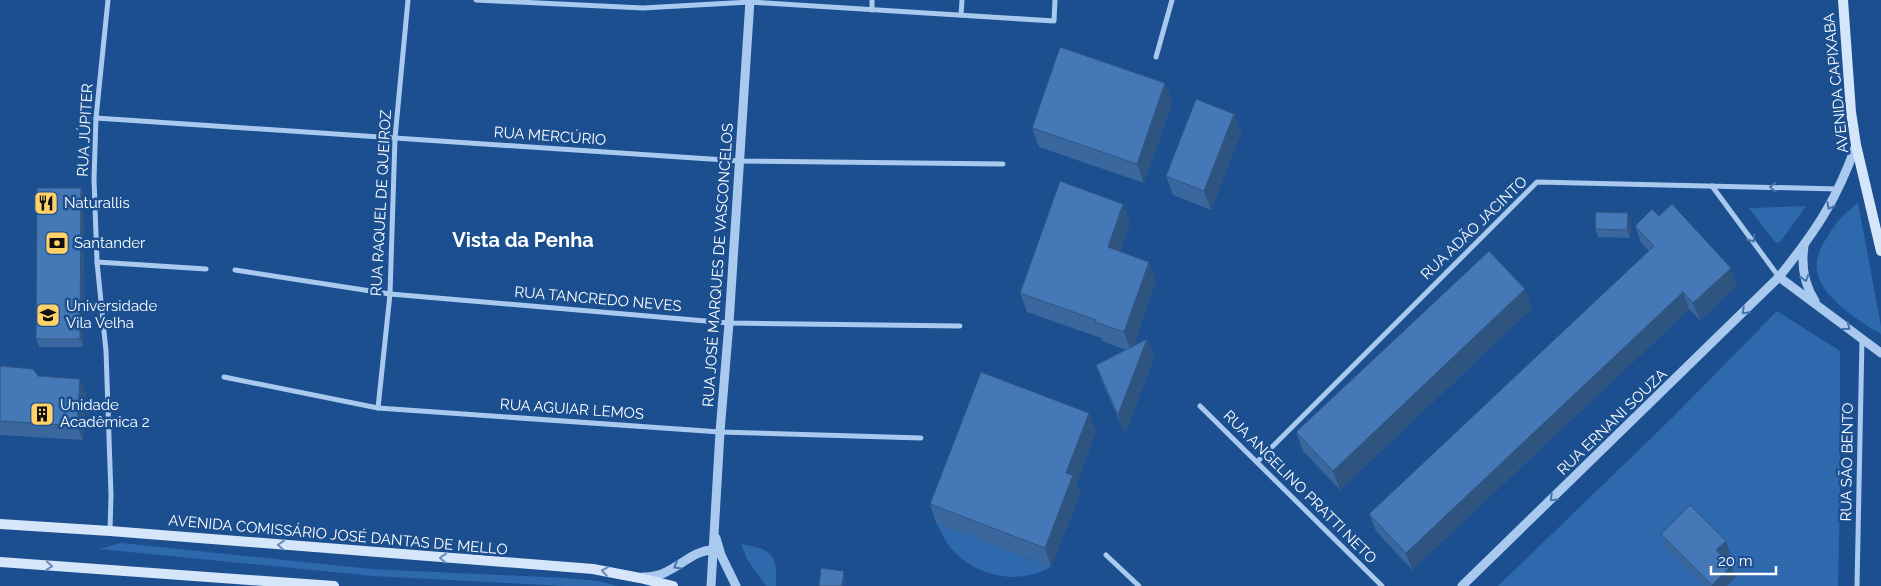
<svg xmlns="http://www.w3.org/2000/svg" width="1881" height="586" font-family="Raleway,sans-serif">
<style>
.green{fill:#2e69ad}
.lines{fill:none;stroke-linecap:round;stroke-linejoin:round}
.minor{stroke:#a9c9ee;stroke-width:5}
.tertiary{stroke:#a9c9ee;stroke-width:9}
.secondary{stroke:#d6e6fa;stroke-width:10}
.wall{fill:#3a679d}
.shaded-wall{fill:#305480}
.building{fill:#4478b7;stroke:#305480}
.oneway{stroke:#4674ac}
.oneway2{stroke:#668bba}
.labels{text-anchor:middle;stroke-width:5;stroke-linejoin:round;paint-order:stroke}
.street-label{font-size:15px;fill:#fff;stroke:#1b4f8f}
.poi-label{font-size:15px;fill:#fff;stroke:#1b4f8f;text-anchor:start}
.district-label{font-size:20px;font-weight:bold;fill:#fff;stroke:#1b4f8f}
</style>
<rect width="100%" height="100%" fill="#1b4f8f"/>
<g class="green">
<path d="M1858,203L1881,326V334C1860,322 1820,297 1817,270C1815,258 1821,247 1827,237C1835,223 1845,213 1858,203Z"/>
<polygon points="1806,206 1781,241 1778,243 1774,241 1749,208"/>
<polygon points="1777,311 1840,351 1840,494 1838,586 1498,586 1672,418"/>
<path d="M936,523L1051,567C1044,570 1037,574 1030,575C1000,582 965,569 947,543C943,537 940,529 936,523Z"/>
<polygon points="121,543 371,569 567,578 598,581 618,586 563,586 373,576 99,549"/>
<path d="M741,544C773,550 777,553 776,586H766L747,559Z"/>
</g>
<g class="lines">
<g class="minor">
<polyline points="108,0 96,118 94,179 97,262 106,351 111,495 110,531"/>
<polyline points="476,0 643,8 750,2 1054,21 1055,0"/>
<polyline points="872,10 872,0"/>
<polyline points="961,15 962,0"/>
<polyline points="1156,57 1172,0"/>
<polyline points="96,118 740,161 1003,164"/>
<polyline points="1712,186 1779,277"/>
<polyline points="97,262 206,269"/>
<polyline points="235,270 390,294 729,323 960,326"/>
<polyline points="224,377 378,408 720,432 921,438"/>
<polyline points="1200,406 1382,586"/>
<polyline points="378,408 390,294 395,138 408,0"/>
<polyline points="1257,462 1537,182 1838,189"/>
<polyline points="1106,555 1139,586"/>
<polyline points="1857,586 1862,339"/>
</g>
<g class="tertiary">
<path d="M1804,246C1801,266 1804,284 1815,301"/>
<polyline points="1779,277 1881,353"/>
<polyline points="716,538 721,555 736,586"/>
<path d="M643,577C651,577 659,576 666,572C682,565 695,550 713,550"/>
<polyline points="711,586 720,432 729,323 750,0"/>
<path d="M1462,586L1779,277C1815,232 1837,200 1856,145"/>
</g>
<g class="secondary">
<polyline points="1843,0 1851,112 1856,145 1881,251"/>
<polyline points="0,524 110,531 593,569 640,578 673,586"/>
<polyline points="0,562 334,586"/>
</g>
</g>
<g class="wall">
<polygon points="1165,83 1172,102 1144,183 1039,147 1032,128"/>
<polygon points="1234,114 1241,133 1211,210 1173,195 1166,176"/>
<polygon points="81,188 84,196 83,347 39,347 36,339"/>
<polygon points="1123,204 1130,223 1120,251 1156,281 1133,346 1147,339 1154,358 1125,434 1103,384 1096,365 1126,350 1102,341 1101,338 1027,312 1020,293"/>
<polygon points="1659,216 1737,285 1700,320 1689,309 1412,570 1376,531 1369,514 1649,251 1641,243 1635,226"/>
<polygon points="1631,221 1630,238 1598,237 1595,229"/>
<polygon points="1525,289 1532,308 1340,490 1303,451 1296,432"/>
<polygon points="0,368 38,376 86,393 83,440 0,435"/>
<polygon points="1089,413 1096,432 1076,484 1080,494 1051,567 936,523 930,504"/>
<polygon points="1661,534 1730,553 1724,558 1736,577 1727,586 1706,586 1665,546"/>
</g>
<g class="shaded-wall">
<polygon points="1165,83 1172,102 1144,183 1137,164"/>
<polygon points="1234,114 1241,133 1211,210 1204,191"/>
<polygon points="81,188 84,196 83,347 80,339"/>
<polygon points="1123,204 1130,223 1115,266 1108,247"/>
<polygon points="1628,213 1631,221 1630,238 1627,230"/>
<polygon points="1149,262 1156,281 1131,351 1124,332"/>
<polygon points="1731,268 1737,285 1700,320 1693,303"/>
<polygon points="1525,289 1532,308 1340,490 1333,471"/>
<polygon points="1683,292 1689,309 1412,570 1406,553"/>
<polygon points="1147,339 1154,358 1125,434 1118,415"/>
<polygon points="80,379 86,393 83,440 77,426"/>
<polygon points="1089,413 1096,432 1076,484 1080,494 1051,567 1045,548 1066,473"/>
<polygon points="1726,541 1730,553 1721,562 1716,550"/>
<polygon points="1731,566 1736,577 1727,586 1712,586 1712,585"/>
<polygon points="844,571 845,575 844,586 842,586"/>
</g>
<g class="building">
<polygon points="1060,47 1165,83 1137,164 1032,128"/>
<polygon points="1196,99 1234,114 1204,191 1166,176"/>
<polygon points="1060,181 1123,204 1108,247 1149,262 1124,332 1095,322 1096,320 1020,293"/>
<polygon points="37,188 81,188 80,339 36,339"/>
<polygon points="1672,204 1731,268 1693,303 1683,292 1406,553 1369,514 1654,246 1635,226 1652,209 1659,216"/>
<polygon points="1596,212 1628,213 1627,230 1595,229"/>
<polygon points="1489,251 1525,289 1333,471 1296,432"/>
<polygon points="1147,339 1118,415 1096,365"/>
<polygon points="1,366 33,369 38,376 80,379 77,426 0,421 0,368"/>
<polygon points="981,372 1089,413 1066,473 1073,475 1045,548 930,504"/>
<polygon points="1690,505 1726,541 1716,550 1731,566 1712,585 1661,534"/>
<polygon points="821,568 844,571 842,586 819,586"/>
</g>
<defs><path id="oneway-chevron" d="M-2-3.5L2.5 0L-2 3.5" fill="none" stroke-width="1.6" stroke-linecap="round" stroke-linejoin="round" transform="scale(1.25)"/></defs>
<g class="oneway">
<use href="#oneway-chevron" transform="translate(1773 187) rotate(-179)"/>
<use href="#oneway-chevron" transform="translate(1830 206) rotate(118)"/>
<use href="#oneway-chevron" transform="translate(1752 239) rotate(54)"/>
<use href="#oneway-chevron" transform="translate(1805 278) rotate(75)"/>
<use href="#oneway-chevron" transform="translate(1745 311) rotate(135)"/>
<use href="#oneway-chevron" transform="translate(1847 327) rotate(37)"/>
<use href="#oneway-chevron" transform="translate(1553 498) rotate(136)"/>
<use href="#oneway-chevron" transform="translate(677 566) rotate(150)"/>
</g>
<g class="oneway2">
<use href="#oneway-chevron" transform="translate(281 545) rotate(-175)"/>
<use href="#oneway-chevron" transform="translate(443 558) rotate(-175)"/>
<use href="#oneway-chevron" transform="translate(49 566) rotate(5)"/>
<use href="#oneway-chevron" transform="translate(605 571) rotate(-170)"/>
</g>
<defs>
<g id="restaurant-square" transform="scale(1.25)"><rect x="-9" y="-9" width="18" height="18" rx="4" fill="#ffd166" stroke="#1b4f8f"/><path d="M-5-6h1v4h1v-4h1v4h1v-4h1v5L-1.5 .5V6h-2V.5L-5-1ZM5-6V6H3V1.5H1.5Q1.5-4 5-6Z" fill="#111"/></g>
<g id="bank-square" transform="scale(1.25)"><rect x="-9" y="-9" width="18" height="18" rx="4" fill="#ffd166" stroke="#1b4f8f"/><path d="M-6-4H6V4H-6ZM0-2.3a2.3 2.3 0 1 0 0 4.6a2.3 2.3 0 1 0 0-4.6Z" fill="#111"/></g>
<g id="university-square" transform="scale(1.25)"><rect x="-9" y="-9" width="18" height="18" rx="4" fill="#ffd166" stroke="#1b4f8f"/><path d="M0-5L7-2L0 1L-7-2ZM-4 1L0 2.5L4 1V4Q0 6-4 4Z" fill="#111"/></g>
<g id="building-square" transform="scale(1.25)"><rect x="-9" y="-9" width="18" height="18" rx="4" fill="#ffd166" stroke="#1b4f8f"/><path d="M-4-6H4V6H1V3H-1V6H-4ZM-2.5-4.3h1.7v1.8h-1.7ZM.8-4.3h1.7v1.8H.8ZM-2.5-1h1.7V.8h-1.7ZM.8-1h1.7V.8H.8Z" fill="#111"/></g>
</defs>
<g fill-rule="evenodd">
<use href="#restaurant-square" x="46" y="203"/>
<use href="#bank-square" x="57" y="243"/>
<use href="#university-square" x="48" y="315"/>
<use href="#building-square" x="42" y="414"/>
</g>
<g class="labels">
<g class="street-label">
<text transform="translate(1836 83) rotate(-96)" y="5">AVENIDA CAPIXABA</text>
<text transform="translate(85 130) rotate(-87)" y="5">RUA JÚPITER</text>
<text transform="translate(550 136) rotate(4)" y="5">RUA MERCÚRIO</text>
<text transform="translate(381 203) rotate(-87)" y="5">RUA RAQUEL DE QUEIROZ</text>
<text transform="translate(1474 228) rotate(-44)" y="5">RUA ADÃO JACINTO</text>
<text transform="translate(718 265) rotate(-86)" y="5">RUA JOSÉ MARQUES DE VASCONCELOS</text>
<text transform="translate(598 299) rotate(5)" y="5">RUA TANCREDO NEVES</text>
<text transform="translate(572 409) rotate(4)" y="5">RUA AGUIAR LEMOS</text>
<text transform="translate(1612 422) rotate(-44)" y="5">RUA ERNANI SOUZA</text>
<text transform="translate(1847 462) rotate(-89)" y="5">RUA SÃO BENTO</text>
<text transform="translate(1300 487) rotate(45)" y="5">RUA ANGELINO PRATTI NETO</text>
<text transform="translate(338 535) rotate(5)" y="5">AVENIDA COMISSÁRIO JOSÉ DANTAS DE MELLO</text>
</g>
<g class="poi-label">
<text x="64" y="208">Naturallis</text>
<text x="74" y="248">Santander</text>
<text x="66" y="311">Universidade<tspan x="66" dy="17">Vila Velha</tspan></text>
<text x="60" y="410">Unidade<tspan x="60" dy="17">Acadêmica 2</tspan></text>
</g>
<g class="district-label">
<text x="523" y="247">Vista da Penha</text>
</g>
</g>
<path d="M1711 566v8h65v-8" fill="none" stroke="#ffffff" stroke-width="2.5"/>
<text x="1718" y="566" font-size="15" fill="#ffffff" stroke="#1b4f8f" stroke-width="4" paint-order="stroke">20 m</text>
</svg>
